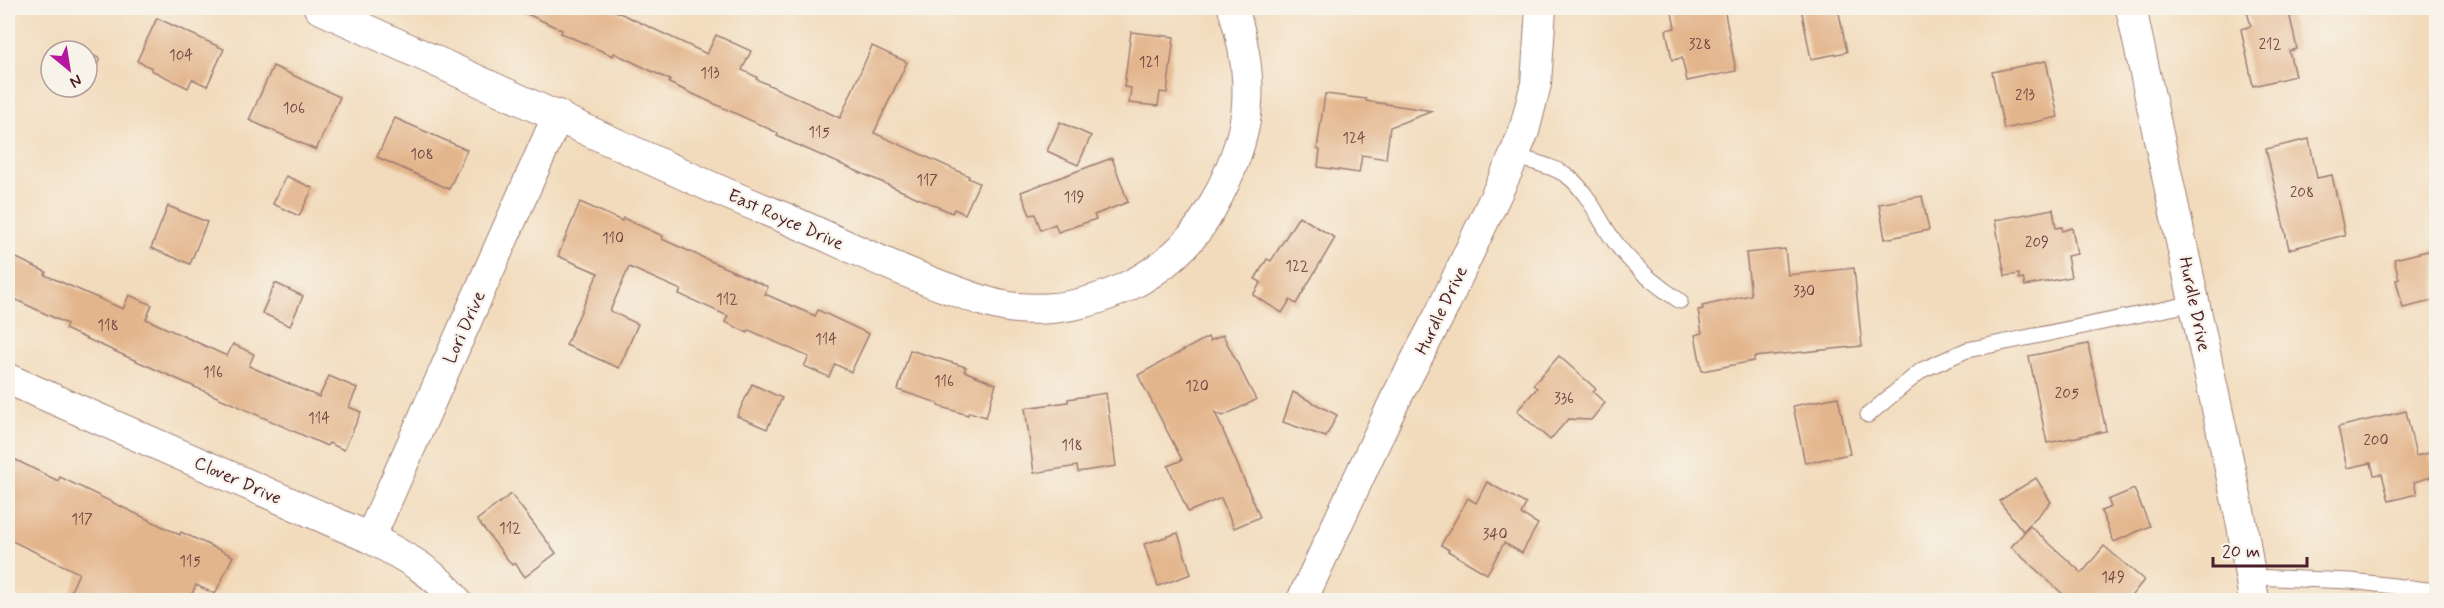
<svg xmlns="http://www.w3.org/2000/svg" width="2444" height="608" font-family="Mynerve,sans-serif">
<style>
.building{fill:#e3b58c}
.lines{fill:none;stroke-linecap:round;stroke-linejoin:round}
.service-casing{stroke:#9e7d74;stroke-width:17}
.minor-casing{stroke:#9e7d74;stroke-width:32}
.service{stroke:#fff;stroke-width:15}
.minor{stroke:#fff;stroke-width:30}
.labels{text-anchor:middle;stroke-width:4.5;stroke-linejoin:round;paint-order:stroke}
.number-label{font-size:15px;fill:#704443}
.street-label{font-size:18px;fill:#4a1f2b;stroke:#f7f3e8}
</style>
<rect width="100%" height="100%" fill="#f7f3e8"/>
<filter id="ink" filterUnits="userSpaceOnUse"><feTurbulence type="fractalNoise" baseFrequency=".0167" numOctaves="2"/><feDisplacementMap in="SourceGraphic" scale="12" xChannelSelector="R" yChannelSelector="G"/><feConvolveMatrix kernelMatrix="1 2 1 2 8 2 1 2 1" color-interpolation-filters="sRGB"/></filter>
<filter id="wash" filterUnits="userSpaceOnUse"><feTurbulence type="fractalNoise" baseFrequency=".008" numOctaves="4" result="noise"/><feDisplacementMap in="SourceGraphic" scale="24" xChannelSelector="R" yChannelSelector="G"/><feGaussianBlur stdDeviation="1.35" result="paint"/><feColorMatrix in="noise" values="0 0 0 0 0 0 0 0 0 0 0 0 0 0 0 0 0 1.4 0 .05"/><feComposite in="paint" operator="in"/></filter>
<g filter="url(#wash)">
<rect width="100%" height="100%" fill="#f2dbbc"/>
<g id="blocks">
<g class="building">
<polygon points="514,8 609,8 707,54 716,35 751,51 742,70 757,77 756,79 840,118 872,46 907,62 874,133 969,176 968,178 979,183 965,214 954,209 952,213 777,136 778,133 669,83 670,80 614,53 613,56 561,33 562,30"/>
<polygon points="1671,8 1724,8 1736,71 1687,81 1682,58 1672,60 1666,30 1675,28"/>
<polygon points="1801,8 1838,8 1847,52 1811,59"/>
<polygon points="2246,8 2288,8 2297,49 2289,51 2295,76 2253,86 2241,29 2251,26"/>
<polygon points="157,18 224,49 207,86 192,79 188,88 151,70 152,68 137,61"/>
<polygon points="1131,32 1174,37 1167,93 1160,92 1158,106 1129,103 1131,88 1124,87"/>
<polygon points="87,52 100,59 87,85"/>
<polygon points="2046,61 2058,117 2004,129 1992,72"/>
<polygon points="273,66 340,97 316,150 249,120"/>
<polygon points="1325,94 1366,99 1366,101 1433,111 1390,127 1386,159 1362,155 1359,173 1318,167 1320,150 1317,149"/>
<polygon points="395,118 467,150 449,189 377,157"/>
<polygon points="1060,122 1091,136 1078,165 1047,151"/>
<polygon points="2309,139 2317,178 2332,175 2345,235 2289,249 2266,149"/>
<polygon points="1112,158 1128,202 1094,215 1096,219 1058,232 1055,224 1041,230 1035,214 1030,215 1021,192"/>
<polygon points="286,176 313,188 299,216 273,204"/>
<polygon points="1922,196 1929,230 1885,239 1879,204"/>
<polygon points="580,202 622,221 623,218 663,236 662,239 768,287 765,294 815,316 818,310 869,334 851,372 835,364 829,377 804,366 809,357 749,330 748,333 725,322 728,316 679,294 681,290 629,267 610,311 638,324 619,368 566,345 598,273 558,256"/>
<polygon points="168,206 207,222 190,264 151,248"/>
<polygon points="2053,209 2056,228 2062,227 2062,231 2072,228 2077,254 2067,256 2071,277 2025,286 2023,278 2019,279 2019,274 2005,276 1995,220"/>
<polygon points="1299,216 1335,238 1296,304 1290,300 1282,313 1253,295 1261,282 1255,279 1267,259 1271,261"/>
<polygon points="1785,249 1788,275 1854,268 1862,346 1754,357 1754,361 1702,371 1695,335 1702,333 1698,310 1703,309 1702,306 1751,295 1746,253"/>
<polygon points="2436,249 2436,300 2403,308 2396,280 2399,279 2394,259"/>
<polygon points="8,254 46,272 45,275 123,309 129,295 152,305 146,319 227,356 233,344 254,354 249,366 319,397 329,376 357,388 349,407 361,412 344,450 329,443 327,446 65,329 67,324 8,296"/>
<polygon points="275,283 303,296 290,326 262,313"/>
<polygon points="1223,335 1256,400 1223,416 1215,412 1260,517 1234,528 1221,498 1188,512 1168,466 1182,460 1138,375 1208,337 1210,341"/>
<polygon points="2088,344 2106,431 2047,443 2029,356"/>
<polygon points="910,350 966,367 964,371 996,384 986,417 969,412 968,415 938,406 938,403 898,390"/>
<polygon points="1559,356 1596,389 1593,392 1605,403 1591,420 1568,419 1550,440 1517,411 1537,388 1533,385"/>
<polygon points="752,384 782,398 767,429 737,416"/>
<polygon points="1293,392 1337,415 1326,437 1283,422"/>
<polygon points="1106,393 1116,466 1078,472 1077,466 1034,473 1025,408 1068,402 1068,399"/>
<polygon points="1838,397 1850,454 1805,463 1793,406"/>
<polygon points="2406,411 2416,456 2429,453 2435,476 2414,482 2417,494 2389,501 2382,474 2374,475 2371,463 2347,468 2338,427"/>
<polygon points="8,456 58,481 60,477 180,535 181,532 233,556 215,594 196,585 189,600 67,600 79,573 8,539"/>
<polygon points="2036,478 2051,502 2023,531 1999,501"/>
<polygon points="1487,482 1526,504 1521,514 1538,524 1522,553 1504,543 1487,574 1448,551 1449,550 1441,545 1468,498 1476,503"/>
<polygon points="2134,489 2150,526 2114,542 2101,511 2111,507 2108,500"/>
<polygon points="511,494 556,553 525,577 515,563 512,565 477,520"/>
<polygon points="2030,526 2082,573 2104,546 2144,580 2128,600 2060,600 2064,595 2011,547"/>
<polygon points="1178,533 1191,574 1158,586 1144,544"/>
</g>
</g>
</g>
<g filter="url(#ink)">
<use href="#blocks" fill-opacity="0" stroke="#9e7d74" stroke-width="1.5"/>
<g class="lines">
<g class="service-casing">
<g id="service">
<path d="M1514,156C1532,162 1555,166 1570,178C1587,192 1598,217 1610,235C1628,262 1654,284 1680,301"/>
<polyline points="1868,415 1922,370 1967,350 2195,303"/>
<polyline points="2251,577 2351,581 2436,591"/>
</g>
</g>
<g class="minor-casing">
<g id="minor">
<path d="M319,8C446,65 571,124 698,181C729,195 761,208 792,221C844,244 895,269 947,288C970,296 993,306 1017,308C1091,315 1174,276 1211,209C1251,137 1258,88 1233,8"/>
<polyline points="2131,8 2242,525 2254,600"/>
<path d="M8,379L370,538C401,555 434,571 456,600"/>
<polyline points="370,538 558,115"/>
<polyline points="1302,600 1394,402 1440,314 1512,161 1524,131 1536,84 1541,8"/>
</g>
</g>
<use href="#service" class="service"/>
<use href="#minor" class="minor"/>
</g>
</g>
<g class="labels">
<g class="number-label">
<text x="1700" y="49">328</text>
<text x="2270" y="49">212</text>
<text x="181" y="60">104</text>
<text x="1149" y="67">121</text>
<text x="710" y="78">113</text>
<text x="2025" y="100">213</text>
<text x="294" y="113">106</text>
<text x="819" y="137">115</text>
<text x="1354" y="143">124</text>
<text x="422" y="159">108</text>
<text x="927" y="185">117</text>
<text x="2302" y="197">208</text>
<text x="1074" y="202">119</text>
<text x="613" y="243">110</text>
<text x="2037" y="247">209</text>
<text x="1297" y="271">122</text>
<text x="1804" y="296">330</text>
<text x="727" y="304">112</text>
<text x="108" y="330">118</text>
<text x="826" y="344">114</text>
<text x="213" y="377">116</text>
<text x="944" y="386">116</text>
<text x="1197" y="391">120</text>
<text x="2067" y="398">205</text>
<text x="1564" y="403">336</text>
<text x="319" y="423">114</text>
<text x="2376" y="445">200</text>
<text x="1072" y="450">118</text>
<text x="82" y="524">117</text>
<text x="510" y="533">112</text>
<text x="1495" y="539">340</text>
<text x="190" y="566">115</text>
<text x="2113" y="582">149</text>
</g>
<g class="street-label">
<text transform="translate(786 219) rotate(24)" y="6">East Royce Drive</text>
<text transform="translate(2195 304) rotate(78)" y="6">Hurdle Drive</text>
<text transform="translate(1441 310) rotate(-64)" y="6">Hurdle Drive</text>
<text transform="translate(464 327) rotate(-66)" y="6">Lori Drive</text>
<text transform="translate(238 480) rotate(24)" y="6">Clover Drive</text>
</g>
</g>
<rect width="2444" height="608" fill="none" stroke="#f7f3e8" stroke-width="30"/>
<g transform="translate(69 69) rotate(150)"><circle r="28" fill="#f7f3e8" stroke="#b29e9c" stroke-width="1.5"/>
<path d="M0-4.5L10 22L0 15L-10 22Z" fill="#b5179e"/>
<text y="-9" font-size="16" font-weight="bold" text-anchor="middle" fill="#4a1f2b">N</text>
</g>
<path d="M2213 557v9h94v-9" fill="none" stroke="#4a1f2b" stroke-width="3"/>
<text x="2222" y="557" font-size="18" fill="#4a1f2b" stroke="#f7f3e8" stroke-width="4.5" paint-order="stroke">20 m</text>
</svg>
